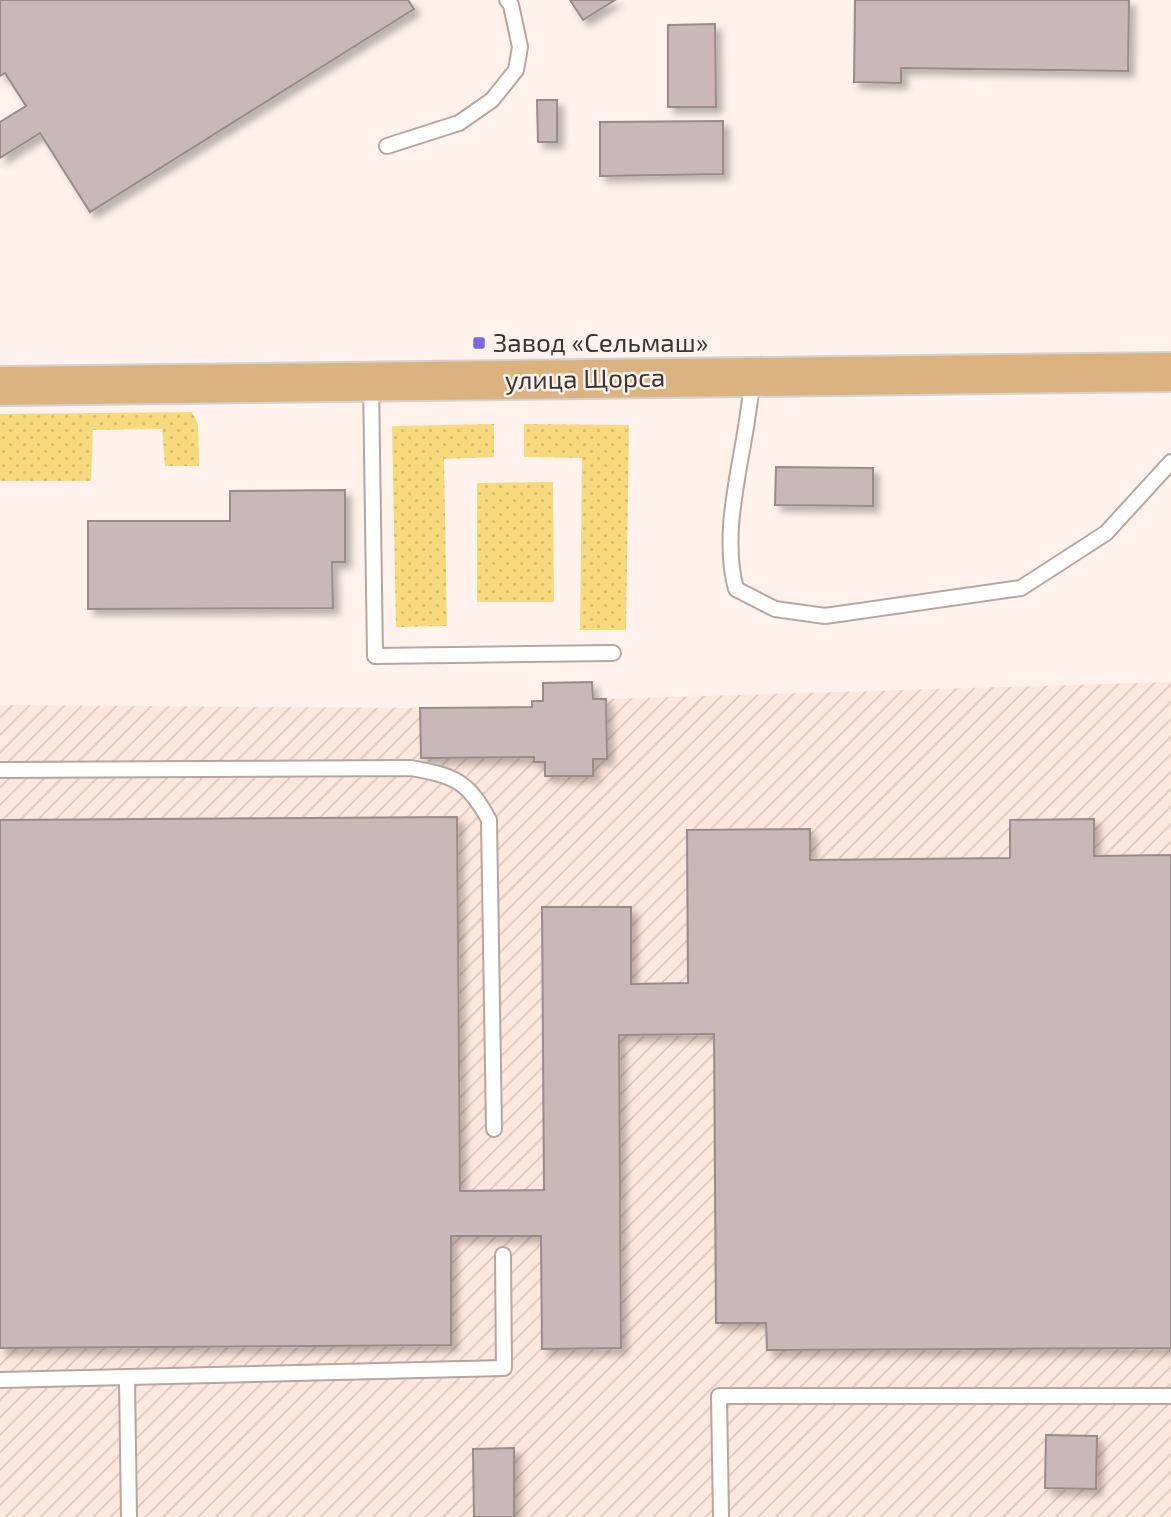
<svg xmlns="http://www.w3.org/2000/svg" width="1171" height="1517" font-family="'Exo 2',sans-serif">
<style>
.industrial{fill:url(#industrial-furrows)}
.grass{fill:url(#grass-dots)}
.building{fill:#c9b8b7;stroke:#9a8a89;stroke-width:2;filter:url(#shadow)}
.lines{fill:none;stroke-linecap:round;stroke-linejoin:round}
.lane-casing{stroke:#b5a6a0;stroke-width:18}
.primary-casing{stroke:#d4d3d2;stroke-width:42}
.lane{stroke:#fff;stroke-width:14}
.primary{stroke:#dab381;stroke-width:38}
.poi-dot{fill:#7c66e1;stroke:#fff2ec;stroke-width:2.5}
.labels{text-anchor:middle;stroke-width:5;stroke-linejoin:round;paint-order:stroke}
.poi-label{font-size:26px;fill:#3c3633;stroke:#fff2ec;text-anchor:start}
.street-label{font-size:26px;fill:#3c3633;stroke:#fff2ec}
</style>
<defs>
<pattern id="industrial-furrows" width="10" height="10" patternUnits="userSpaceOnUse" patternTransform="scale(1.75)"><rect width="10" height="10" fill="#ffe7dd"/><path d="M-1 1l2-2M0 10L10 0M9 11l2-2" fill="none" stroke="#dbc7be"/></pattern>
<pattern id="grass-dots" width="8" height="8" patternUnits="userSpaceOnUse" patternTransform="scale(1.75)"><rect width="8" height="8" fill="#f7da7e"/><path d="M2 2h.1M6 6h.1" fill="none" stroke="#d5bc6d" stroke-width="1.8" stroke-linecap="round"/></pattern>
<filter id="shadow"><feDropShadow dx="6" dy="6" stdDeviation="3.5" flood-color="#0004"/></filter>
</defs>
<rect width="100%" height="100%" fill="#fff2ec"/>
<polygon class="industrial" points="1171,682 1171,1517 0,1517 0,705 420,708 421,758 534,757 534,761 545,762 546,776 592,776 593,759 607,758 606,699"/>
<g class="grass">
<polygon points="192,412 198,424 199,466 165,466 162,429 93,430 91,481 0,481 0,414"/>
<polygon points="494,424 494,457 444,459 447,626 396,627 392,426"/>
<polygon points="524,424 629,425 626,630 580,630 582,458 524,457"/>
<polygon points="553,482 554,602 477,602 477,483"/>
</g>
<g class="building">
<polygon points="0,0 408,0 414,9 90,212 40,133 0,158 0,122 26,106 5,73 0,76"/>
<polygon points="570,0 615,0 583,20"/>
<polygon points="855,0 1129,0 1128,71 901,68 901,83 854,82"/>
<polygon points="715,24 716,107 668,107 668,25"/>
<polygon points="537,100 557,100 557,142 538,142"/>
<polygon points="723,121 723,174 600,176 600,122"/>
<polygon points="776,467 873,468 873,506 775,505"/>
<polygon points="345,490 345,562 332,562 333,608 88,609 88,521 230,521 230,491"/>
<polygon points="592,682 593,699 606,699 607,759 593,759 593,776 545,776 545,762 534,762 534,757 421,758 420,708 532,707 532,701 543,701 543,683"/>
<polygon points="457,817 460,1191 544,1190 542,907 631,907 631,984 688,983 687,830 810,829 810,860 1010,858 1010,820 1094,819 1094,856 1171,855 1171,1348 767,1350 766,1323 716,1323 714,1034 619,1035 621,1348 542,1349 541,1236 451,1236 451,1345 0,1348 0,820"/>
<polygon points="1046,1435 1097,1436 1096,1489 1045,1488"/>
<polygon points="514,1448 514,1517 474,1517 473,1449"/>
</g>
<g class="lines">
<g class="lane-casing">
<g id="lane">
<polyline points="387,146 459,123 492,100 516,70 520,47 511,5 507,0"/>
<path d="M752,377C749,445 718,523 736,589L775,609L825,616L1021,588L1106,533L1171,462"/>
<polyline points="371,382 375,656 613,653"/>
<path d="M0,770L411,768C455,776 468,781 489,820L494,1129"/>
<polyline points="127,1379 129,1517"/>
<polyline points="0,1380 504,1368 503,1255"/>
<polyline points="721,1517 719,1396 1171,1396"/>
</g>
</g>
<g class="primary-casing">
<polyline id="primary" points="0,386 1171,372"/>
</g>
<use href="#lane" class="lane"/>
<use href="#primary" class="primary"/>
</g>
<rect class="poi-dot" x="472" y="336" width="14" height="14" rx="3.5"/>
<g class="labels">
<g class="poi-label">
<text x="493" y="352">Завод «Сельмаш»</text>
</g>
<g class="street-label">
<text transform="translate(585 379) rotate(-1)" y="9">улица Щорса</text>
</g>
</g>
</svg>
